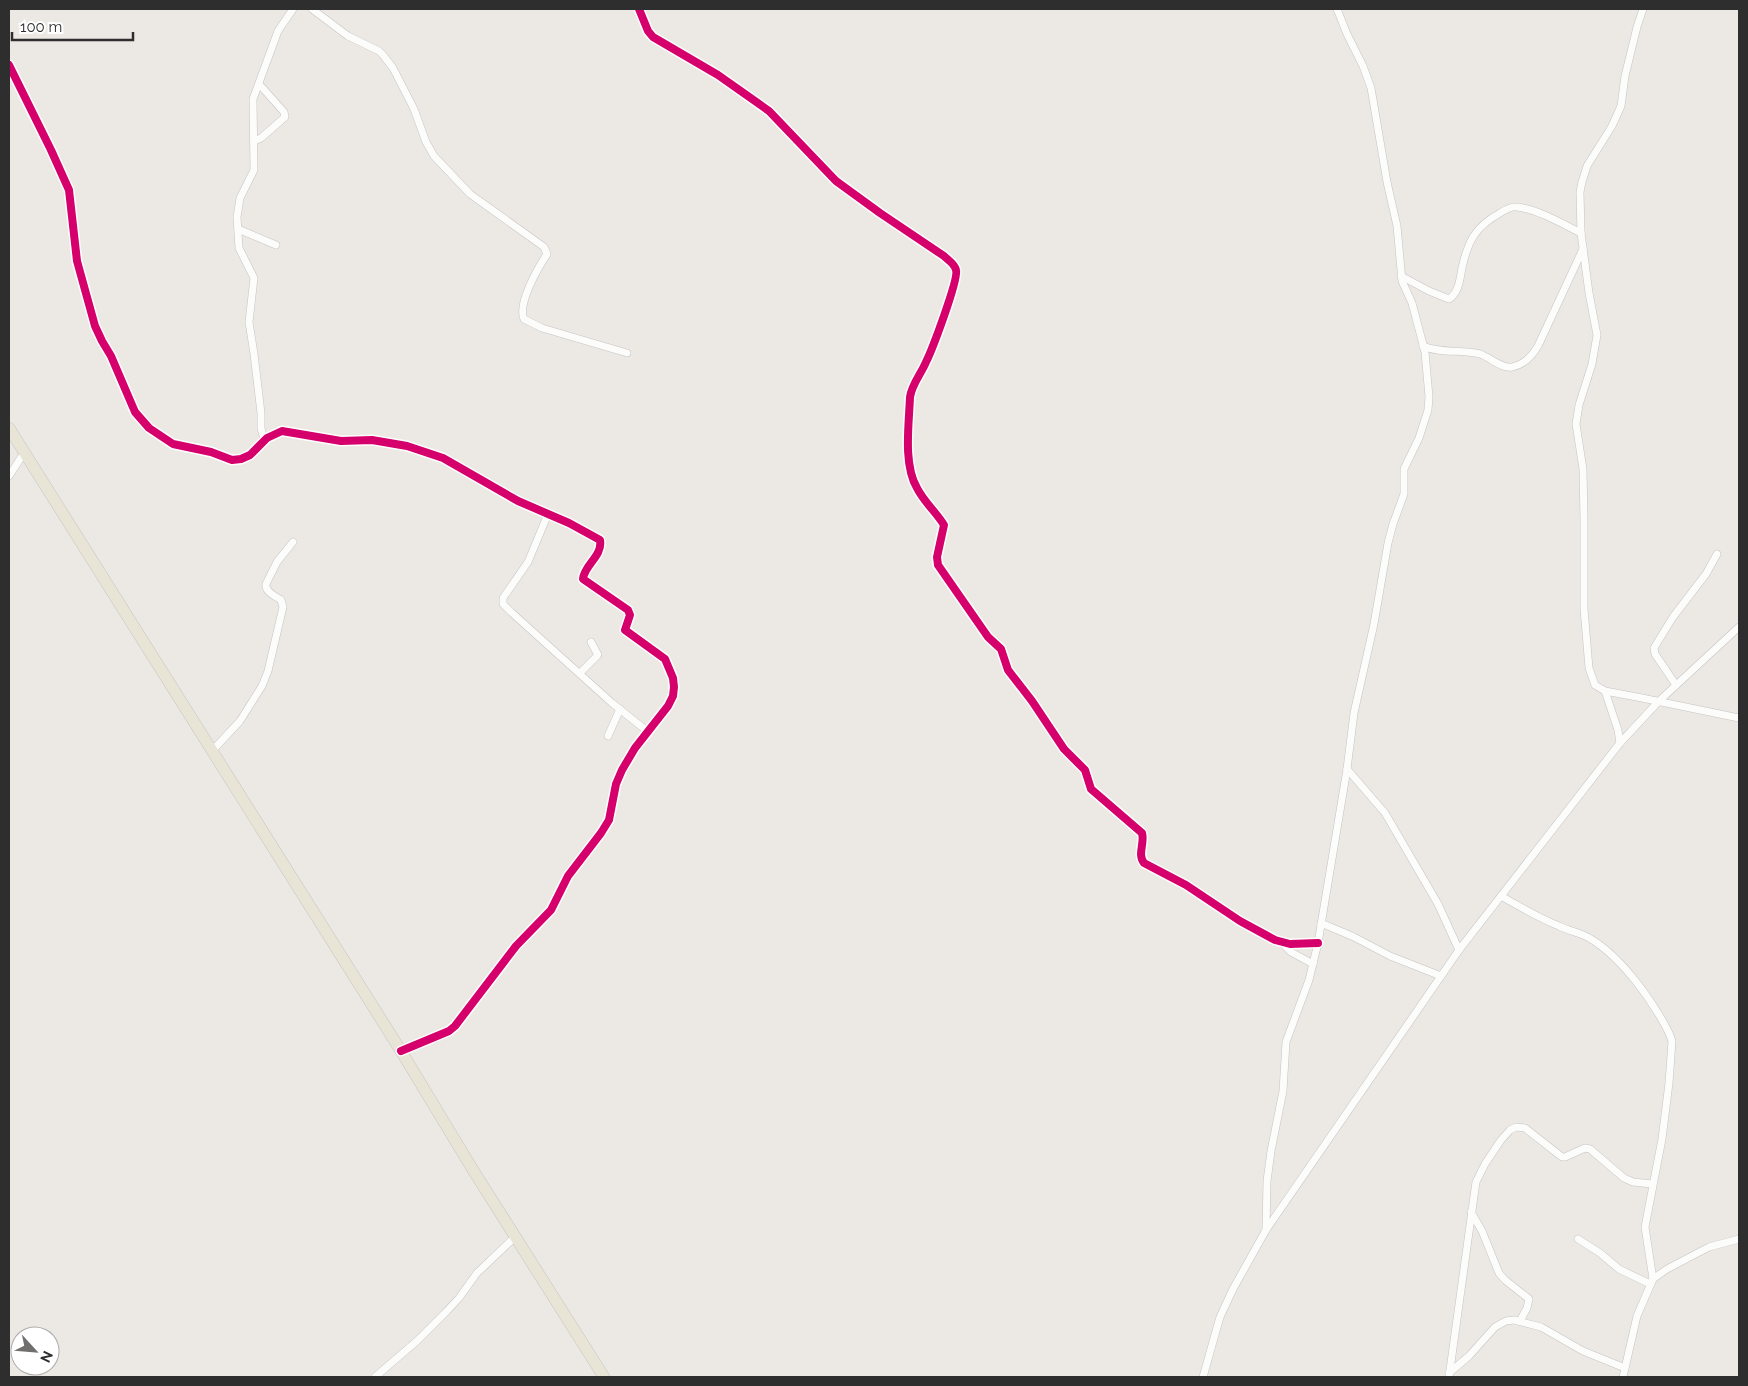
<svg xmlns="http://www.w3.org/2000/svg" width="1748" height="1386" font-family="Raleway,sans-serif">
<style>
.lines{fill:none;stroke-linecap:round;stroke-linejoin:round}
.minor-casing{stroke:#c5c4c5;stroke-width:8}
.primary-casing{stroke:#c6c5c4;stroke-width:12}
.minor{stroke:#fcfcfb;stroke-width:7}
.primary{stroke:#e8e4d6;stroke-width:11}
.cycleway-casing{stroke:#fff;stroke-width:11}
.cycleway{stroke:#d6006c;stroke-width:8}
</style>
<rect width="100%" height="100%" fill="#ece8e4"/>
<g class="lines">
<g class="minor-casing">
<g id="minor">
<path d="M312,9L348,36L379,51L383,55L393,68L414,109L426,142L434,156L470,194L544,247L547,254C538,268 517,304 524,319L542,328L627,353"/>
<path d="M639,9L648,31L653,37L718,75L769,111L836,181L880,213L944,256C948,260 955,264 956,270C959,279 932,350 926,362C921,374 912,384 910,397C909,424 903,464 917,488C924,502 936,512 944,525L937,557L938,565L988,637L1001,649L1008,670L1032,701L1064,749L1085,770L1091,789L1142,833C1145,843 1137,854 1144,863L1186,885L1240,921L1275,940L1290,944L1318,943"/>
<polyline points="1643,9 1637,27 1625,76 1621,106 1612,126 1587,166 1582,182 1580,192 1581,233 1589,293 1597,335 1592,364 1579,405 1576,424 1583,469 1584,520 1584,609 1589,668 1595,685 1605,691 1637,697 1739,718"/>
<path d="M9,65L51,150L69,190L77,261L95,326L102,341L111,356L135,412L149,428L173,444L211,452L232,460L241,459L250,455L267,438L282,431L341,441L372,440L407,446L443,458L518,501L569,523L600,540C603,556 584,565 583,579L628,610L630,615L625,630L665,659L673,678L674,687L673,696L668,706L635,748L622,770L616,784L609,820L601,833L568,876L551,910L516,946L455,1026L449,1031L401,1051"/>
<polyline points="254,141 261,138 285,117 284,112 259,84"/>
<polyline points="238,229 276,245"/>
<path d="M1401,276L1429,291L1449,299C1459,293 1460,278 1462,268C1468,241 1475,227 1500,213C1505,210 1511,206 1517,207C1537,209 1563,224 1581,233"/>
<path d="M1423,346C1441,354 1460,349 1480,354C1490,357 1501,369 1512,367C1523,365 1532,356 1538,346L1583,249"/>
<polyline points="264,440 261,428 261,413 254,354 249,322 254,278 239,248 237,217 240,198 254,170 253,99 278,31 293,9"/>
<polyline points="9,476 24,453"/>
<polyline points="548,514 528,562 503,598 503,604 511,612 612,703 647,731"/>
<polyline points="580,673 598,655 591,642"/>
<polyline points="1676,685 1655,654 1654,648 1673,617 1706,574 1717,554"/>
<polyline points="1605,691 1618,730 1620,743"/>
<polyline points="608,736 620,709"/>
<path d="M212,751L240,721L262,686L268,671L283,607L281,600C275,596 265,592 266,584L277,562L293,542"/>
<polyline points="1347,769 1385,813 1438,904 1459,950"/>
<path d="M1501,896C1520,907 1539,918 1559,926C1569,931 1582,933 1591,939C1622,958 1653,1001 1669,1033L1672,1041L1669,1083L1662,1139L1645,1227L1653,1279"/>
<polyline points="1321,923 1354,937 1390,956 1441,976"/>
<polyline points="1281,942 1291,952 1313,964"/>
<polyline points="1471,1212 1482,1231 1499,1273 1505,1280 1529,1299 1527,1308 1520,1321"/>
<polyline points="1266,1230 1267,1181 1271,1151 1283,1091 1286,1042 1309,980 1318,943 1347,769 1354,713 1374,624 1388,543 1393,524 1404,494 1404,469 1419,438 1428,410 1429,397 1425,352 1412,303 1402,281 1397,226 1387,182 1371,88 1363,66 1347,34 1337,9"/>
<polyline points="1578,1239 1600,1253 1619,1269 1650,1284"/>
<polyline points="1449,1373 1469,1356 1495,1327 1506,1321 1514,1320 1541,1327 1583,1351 1625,1368"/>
<polyline points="375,1377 418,1340 447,1311 459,1298 477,1273 516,1236"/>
<polyline points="1203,1377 1220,1317 1233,1289 1266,1230 1459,950 1620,743 1659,701 1739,627"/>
<polyline points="1449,1377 1474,1196 1476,1182 1485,1164 1501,1140 1510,1130 1516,1127 1525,1128 1562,1157 1565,1157 1585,1148 1590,1149 1624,1178 1633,1182 1652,1184"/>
<polyline points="1623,1377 1637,1316 1653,1279 1667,1269 1709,1247 1739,1239"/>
</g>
</g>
<g class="primary-casing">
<polyline id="primary" points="9,428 401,1051 473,1170 604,1377"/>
</g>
<use href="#minor" class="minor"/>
<use href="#primary" class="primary"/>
<g class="cycleway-casing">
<g id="cycleway">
<path d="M639,9L648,31L653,37L718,75L769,111L836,181L880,213L944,256C948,260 955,264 956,270C959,279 932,350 926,362C921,374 912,384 910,397C909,424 903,464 917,488C924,502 936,512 944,525L937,557L938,565L988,637L1001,649L1008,670L1032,701L1064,749L1085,770L1091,789L1142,833C1145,843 1137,854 1144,863L1186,885L1240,921L1275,940L1290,944L1318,943"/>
<path d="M9,65L51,150L69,190L77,261L95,326L102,341L111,356L135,412L149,428L173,444L211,452L232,460L241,459L250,455L267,438L282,431L341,441L372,440L407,446L443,458L518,501L569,523L600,540C603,556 584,565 583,579L628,610L630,615L625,630L665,659L673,678L674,687L673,696L668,706L635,748L622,770L616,784L609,820L601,833L568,876L551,910L516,946L455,1026L449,1031L401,1051"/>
</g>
</g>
<use href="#cycleway" class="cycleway"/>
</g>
<rect width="1748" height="1386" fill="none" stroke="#2e2e2e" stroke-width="20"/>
<g transform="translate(35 1351) rotate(116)"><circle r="24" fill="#ffffff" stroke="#ababab"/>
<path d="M0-4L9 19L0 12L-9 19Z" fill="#706f6e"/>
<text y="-8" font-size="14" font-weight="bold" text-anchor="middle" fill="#2e2e2e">N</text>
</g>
<path d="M12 32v8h121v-8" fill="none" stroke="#2e2e2e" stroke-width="2.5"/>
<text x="20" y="32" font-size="15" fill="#2e2e2e" stroke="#ffffff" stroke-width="4" paint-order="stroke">100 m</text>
</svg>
